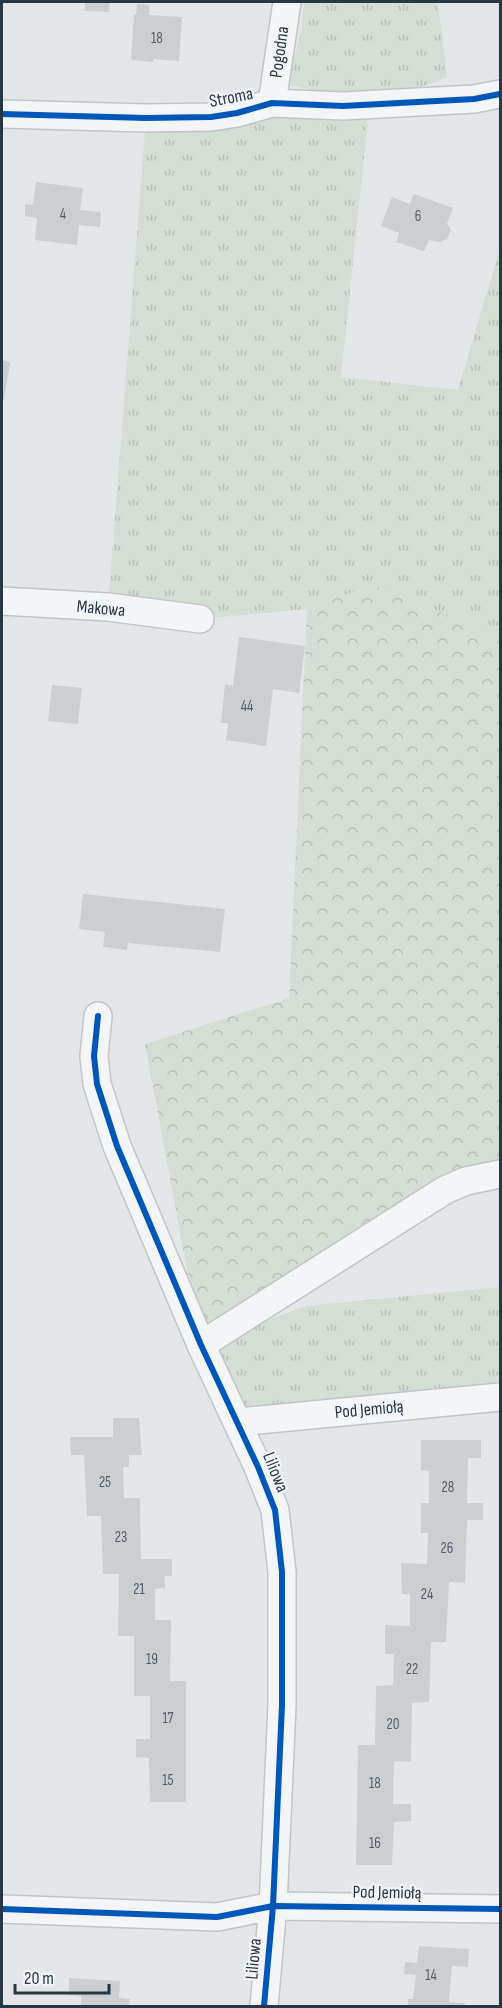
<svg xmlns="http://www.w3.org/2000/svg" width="502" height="2008" font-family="'Sofia Sans Condensed',sans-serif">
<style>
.grass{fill:url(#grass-tufts)}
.forest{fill:url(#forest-crowns)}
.building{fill:#cccfd2}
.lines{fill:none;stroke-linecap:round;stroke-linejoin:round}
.minor-casing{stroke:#c2c5c7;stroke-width:30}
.minor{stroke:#f3f5f6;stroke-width:27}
.cycleway-casing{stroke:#f2f5f8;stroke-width:10}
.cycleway{stroke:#0057b8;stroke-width:6}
.labels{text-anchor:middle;stroke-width:4.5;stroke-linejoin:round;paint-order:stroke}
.number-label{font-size:15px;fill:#525d68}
.street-label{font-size:18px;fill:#293644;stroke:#f2f5f8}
</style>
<defs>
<pattern id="grass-tufts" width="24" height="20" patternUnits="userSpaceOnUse" patternTransform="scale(1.5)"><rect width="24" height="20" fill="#d5ded4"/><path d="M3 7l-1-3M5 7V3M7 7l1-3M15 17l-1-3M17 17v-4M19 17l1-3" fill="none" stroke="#b7bfb7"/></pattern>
<pattern id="forest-crowns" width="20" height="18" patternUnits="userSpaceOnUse" patternTransform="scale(1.5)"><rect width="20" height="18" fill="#d5ded4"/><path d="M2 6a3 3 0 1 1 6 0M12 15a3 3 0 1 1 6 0" fill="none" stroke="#b7bfb7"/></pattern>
</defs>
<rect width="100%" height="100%" fill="#e4e7e9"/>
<g class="grass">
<path d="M304,2H438L447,77C401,100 334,97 285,84C297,53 302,35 304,2Z"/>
<polygon points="272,103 368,119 341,377 458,390 500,248 500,636 373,585 307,609 200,619 108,607 146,118"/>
<polygon points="500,1287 500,1409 245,1435 201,1345 306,1306"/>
</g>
<polygon class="forest" points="373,585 500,636 500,1174 466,1181 201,1345 145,1044 289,998 307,609"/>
<g class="building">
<polygon points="85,2 110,2 109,12 85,11"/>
<polygon points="137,4 150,5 149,15 182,17 179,61 153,59 153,62 131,60 134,14 136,15"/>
<polygon points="36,182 83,188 80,210 101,212 100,227 79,225 77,245 35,240 37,218 25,216 25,204 33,205"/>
<polygon points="414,194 453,208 447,224 451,230 447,239 440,242 429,240 424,251 396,242 399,233 381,226 392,197 410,204"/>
<polygon points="2,360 10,362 4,400 2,400"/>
<polygon points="239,637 305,646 299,693 273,689 266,746 226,740 228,723 221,723 225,684 233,686"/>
<polygon points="52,685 82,688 78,724 48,721"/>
<polygon points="83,894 225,909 220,952 128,943 127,950 103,947 105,932 79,929"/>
<polygon points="113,1418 139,1418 142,1455 129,1455 129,1467 123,1467 124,1498 140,1498 141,1559 172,1559 172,1576 165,1576 165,1588 155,1589 155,1620 171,1620 170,1681 186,1681 186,1802 150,1802 149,1758 136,1757 136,1739 150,1739 150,1696 134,1696 134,1636 118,1636 119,1574 103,1574 101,1516 87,1516 84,1455 71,1455 70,1437 113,1437"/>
<polygon points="421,1440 481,1440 481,1458 468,1458 467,1503 483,1503 483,1520 467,1520 465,1583 449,1582 446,1642 431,1642 429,1702 412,1703 411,1762 394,1761 393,1804 411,1804 411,1821 394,1822 392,1865 356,1865 358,1745 375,1745 376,1686 393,1685 394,1654 385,1654 385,1625 410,1626 410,1594 402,1594 401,1563 427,1564 428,1533 421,1533 421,1503 429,1503 429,1471 421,1470"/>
<polygon points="419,1946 469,1949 468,1967 452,1966 449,2002 465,2003 464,2006 408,2006 408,1999 413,1999 416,1975 404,1974 405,1962 417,1963"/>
<polygon points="69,1978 120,1981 119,1998 130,1999 129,2006 81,2006 81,1996 69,1995"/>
</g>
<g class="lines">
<g class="minor-casing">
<g id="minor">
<polyline points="272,103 287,2"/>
<polyline points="2,114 146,118 211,117 237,113 272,103 343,106 474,99 500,94"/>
<polyline points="2,601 108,607 200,619"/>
<polyline points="98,1016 94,1056 97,1084 117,1146 201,1345 258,1467 275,1510 282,1572 282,1705 273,1906 264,2006"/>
<polyline points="201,1345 445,1190 466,1181 500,1174"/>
<polyline points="238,1422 500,1397"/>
<polyline points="2,1909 217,1917 273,1906 500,1909"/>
</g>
</g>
<use href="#minor" class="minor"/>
<g class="cycleway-casing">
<g id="cycleway">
<polyline points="2,114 146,118 211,117 237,113 272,103 343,106 474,99 500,94"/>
<polyline points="98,1016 94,1056 97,1084 117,1146 201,1345 258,1467 275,1510 282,1572 282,1705 273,1906 264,2006"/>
<polyline points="2,1909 217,1917 273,1906 500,1909"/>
</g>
</g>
<use href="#cycleway" class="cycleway"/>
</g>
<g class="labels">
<g class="number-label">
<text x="157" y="43">18</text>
<text x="63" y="219">4</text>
<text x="418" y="221">6</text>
<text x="247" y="711">44</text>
<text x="105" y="1487">25</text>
<text x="448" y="1492">28</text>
<text x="121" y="1542">23</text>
<text x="447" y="1553">26</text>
<text x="139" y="1594">21</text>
<text x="427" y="1599">24</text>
<text x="152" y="1664">19</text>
<text x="412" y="1674">22</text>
<text x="168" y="1723">17</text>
<text x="393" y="1729">20</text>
<text x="168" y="1785">15</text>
<text x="375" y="1788">18</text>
<text x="375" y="1848">16</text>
<text x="431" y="1980">14</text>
</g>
<g class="street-label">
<text transform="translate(279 52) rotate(-82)" y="6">Pogodna</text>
<text transform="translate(231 97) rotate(-11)" y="6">Stroma</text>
<text transform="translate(101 608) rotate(5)" y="6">Makowa</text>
<text transform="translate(369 1409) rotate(-5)" y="6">Pod Jemiołą</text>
<text transform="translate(276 1472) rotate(68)" y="6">Liliowa</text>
<text transform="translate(387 1892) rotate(1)" y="6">Pod Jemiołą</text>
<text transform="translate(253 1959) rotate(-85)" y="6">Liliowa</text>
</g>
</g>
<rect width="502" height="2008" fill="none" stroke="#293644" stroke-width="6"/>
<path d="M15 1984v9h94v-9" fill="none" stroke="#293644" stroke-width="3"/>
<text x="24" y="1984" font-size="18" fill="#293644" stroke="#f2f5f8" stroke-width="4.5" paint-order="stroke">20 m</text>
</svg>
